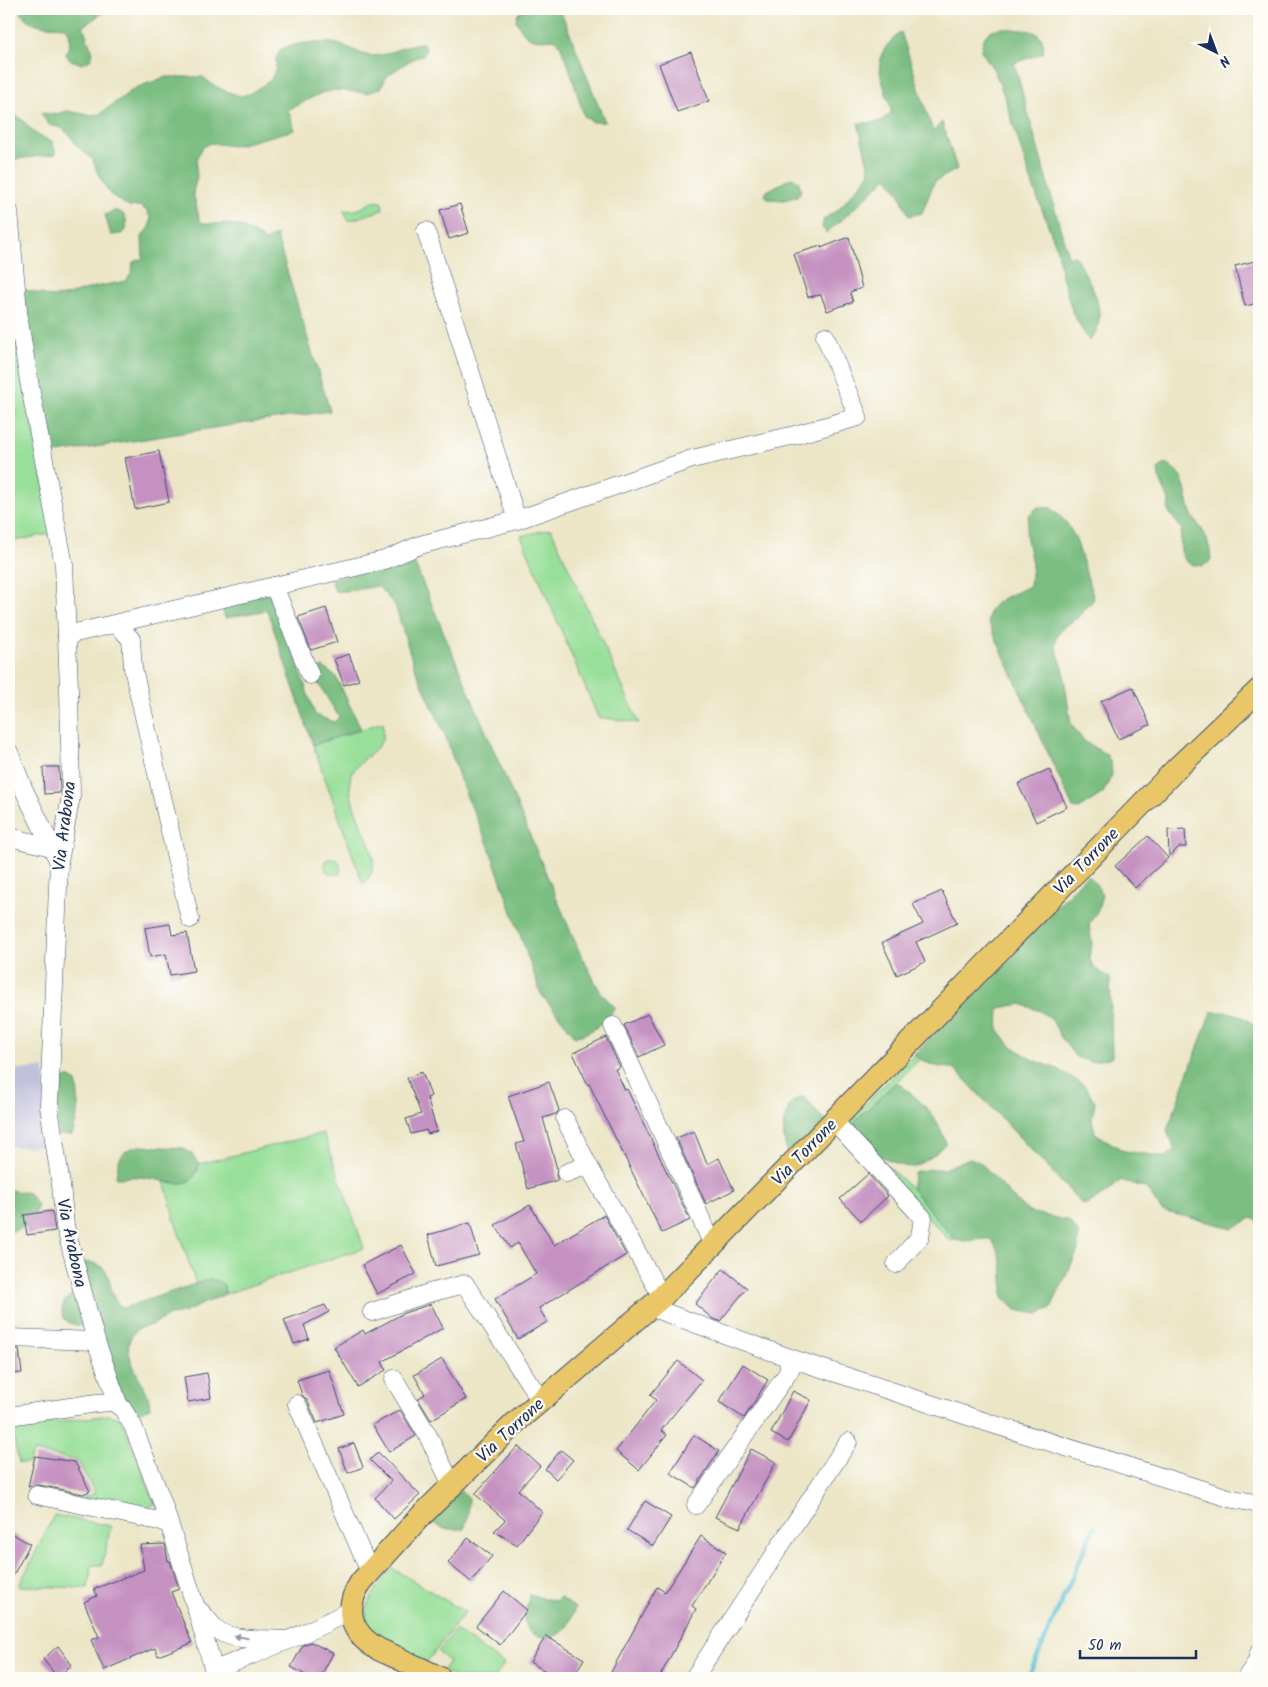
<svg xmlns="http://www.w3.org/2000/svg" width="1268" height="1687" font-family="Kalam,sans-serif">
<style>
.industrial{fill:#c2c1dc}
.green{fill:#98df99;stroke:#5a877c}
.forest{fill:#7abe81;stroke:#4a7670}
.lines{fill:none;stroke-linecap:round;stroke-linejoin:round}
.stream{stroke:#5bc0d8;stroke-width:4.5}
.building{fill:#c491c1}
.minor-casing{stroke:#3a4a6e;stroke-width:19}
.major-casing{stroke:#3a4a6e;stroke-width:24}
.minor{stroke:#fff;stroke-width:18}
.major{stroke:#e9c769;stroke-width:22}
.oneway{fill:#8d97ae}
.labels{text-anchor:middle;stroke-width:4.5;stroke-linejoin:round;paint-order:stroke}
.street-label{font-size:18px;fill:#1b2f5e;stroke:#fdfcf7}
</style>
<rect width="100%" height="100%" fill="#fdfcf7"/>
<filter id="ink" filterUnits="userSpaceOnUse"><feTurbulence type="fractalNoise" baseFrequency=".02" numOctaves="2"/><feDisplacementMap in="SourceGraphic" scale="10" xChannelSelector="R" yChannelSelector="G"/><feConvolveMatrix kernelMatrix="1 2 1 2 8 2 1 2 1" color-interpolation-filters="sRGB"/></filter>
<filter id="wash" filterUnits="userSpaceOnUse"><feTurbulence type="fractalNoise" baseFrequency=".0096" numOctaves="4" result="noise"/><feDisplacementMap in="SourceGraphic" scale="20" xChannelSelector="R" yChannelSelector="G"/><feGaussianBlur stdDeviation="1.12" result="paint"/><feColorMatrix in="noise" values="0 0 0 0 0 0 0 0 0 0 0 0 0 0 0 0 0 1.4 0 .05"/><feComposite in="paint" operator="in"/></filter>
<g filter="url(#wash)">
<rect width="100%" height="100%" fill="#ece6c7"/>
<polygon class="industrial" points="44,1068 48,1146 9,1147 9,1070"/>
<g class="green">
<path d="M372,201L381,202L383,206L382,210L348,221L344,210C355,212 364,208 372,201Z"/>
<polygon points="9,325 13,326 54,533 9,542 9,420 12,420 16,415 15,411 9,404"/>
<polygon points="550,529 551,529 639,723 598,717 521,536"/>
<path d="M383,722C383,727 384,733 383,737C376,758 347,763 350,787C351,797 354,808 358,817C366,838 385,867 363,884L313,745Z"/>
<path d="M331,859L338,860L341,869L340,874C331,876 325,874 325,864L327,860Z"/>
<polygon points="914,1055 920,1059 849,1127 873,1153 911,1188 955,1240 950,1241 843,1127"/>
<polygon points="323,1133 364,1248 225,1294 224,1286 210,1279 196,1284 177,1228 164,1181 172,1184 197,1172 199,1164"/>
<polygon points="109,1415 119,1418 124,1426 155,1504 132,1514 76,1501 95,1493 77,1460 33,1452 29,1463 19,1463 12,1430 20,1427"/>
<polygon points="54,1515 111,1526 102,1565 92,1565 88,1588 19,1586"/>
<path d="M392,1568L465,1612L427,1662C409,1652 364,1636 366,1612C366,1600 384,1578 392,1568Z"/>
<polygon points="455,1630 504,1664 495,1678 458,1678 442,1671 449,1661 438,1652"/>
</g>
<g class="forest">
<path d="M21,9H105L101,14L83,26L93,53L90,60L82,64L69,59L66,54C70,44 72,36 66,27C50,26 32,27 21,14Z"/>
<path d="M524,9H560L605,122H592L584,116L569,67L560,45L554,39C533,41 526,41 516,20L517,15Z"/>
<path d="M1004,28C1023,32 1047,25 1043,53L1014,63L1068,256H1075C1089,280 1113,317 1089,341L1073,314L1062,276L1056,246L1030,178L1005,98L994,70L981,51C983,35 988,29 1004,28Z"/>
<path d="M901,32L933,132L942,122L957,169L934,182L922,213L909,216L898,191L887,177L845,217L826,233L822,227L824,219L839,209L870,173L858,123C874,123 879,124 891,113C891,104 887,98 885,90C875,60 878,52 901,32Z"/>
<path d="M305,43C318,43 333,41 345,46C355,50 362,56 374,56C392,55 406,43 423,43L426,48L424,54L409,61L387,76L381,88L368,93L335,90L321,93L288,110L295,130L233,146L211,143L203,147L197,157L196,167L197,176L193,192L200,222C210,225 218,223 228,224C242,225 255,234 266,241L276,235L330,411L213,428L46,455L13,326L9,325V290L12,286L52,297L64,296L95,287L126,281L132,272L133,262L143,258L142,237L150,225L151,218L146,210L140,206L129,207L110,194L98,174L93,160L77,146L71,136L62,128L49,125L41,113L56,114L67,111L89,115L100,114L135,88L166,77H203L213,85L228,92L241,96L249,94L271,80L276,69V59L280,50L289,46Z"/>
<path d="M9,115C23,115 26,126 36,134C41,137 46,139 52,141L56,154L9,160Z"/>
<path d="M791,178L798,181C800,185 802,191 798,196L784,200L768,199L765,195L767,191Z"/>
<path d="M113,211C125,210 128,220 126,230L121,234L111,235L105,215Z"/>
<path d="M1164,464C1188,470 1184,497 1192,515C1194,520 1198,524 1201,528C1208,538 1210,548 1211,561L1202,566C1199,565 1193,565 1190,564C1178,557 1180,540 1182,529L1168,511L1169,500L1159,477L1158,469Z"/>
<path d="M1038,507L1051,508L1066,522L1076,539L1094,599L1077,618L1063,627L1057,636L1055,645L1064,671L1065,684L1071,724L1082,739L1091,746L1106,754L1111,763L1112,775L1103,793L1079,809L1073,808L988,621C989,618 989,612 991,609C998,598 1018,592 1030,586L1032,564L1026,534L1029,515Z"/>
<path d="M413,560L579,951L601,993L616,1008C604,1021 593,1034 575,1036L541,994L488,844L463,788L445,735L414,666L395,605L378,586L347,591H335L331,579Z"/>
<polygon points="261,594 272,596 286,630 315,715 334,722 339,717 315,678 316,670 323,667 336,677 361,729 313,745 267,610 225,618 221,604"/>
<path d="M1087,875L1096,884L1102,895L1098,910L1089,924L1092,944L1089,957L1093,967L1110,978L1112,1057L1091,1062L1076,1057L1062,1039L1052,1020L1040,1011L1021,1004L999,1008L998,1029L1010,1045L1033,1060L1058,1069L1084,1085L1095,1102L1092,1119L1095,1133L1124,1151L1165,1157L1175,1151L1167,1130L1211,1012C1236,1012 1240,1013 1259,1029V1221L1252,1218L1233,1228L1162,1211L1146,1188L1121,1180C1108,1191 1098,1200 1083,1205L954,1068C937,1068 927,1064 914,1055Z"/>
<path d="M57,1078H71L76,1082C80,1099 78,1118 72,1135H58Z"/>
<path d="M896,1082C919,1098 938,1116 946,1143L934,1155L914,1167L903,1166L873,1153L849,1127Z"/>
<path d="M804,1097C814,1106 814,1113 828,1121L790,1162C788,1155 785,1147 784,1139C782,1124 785,1099 804,1097Z"/>
<path d="M140,1146L183,1148L192,1154L199,1164C194,1186 182,1185 163,1181C156,1179 148,1178 140,1177C132,1176 124,1178 116,1178C118,1160 120,1149 140,1146Z"/>
<path d="M970,1158L981,1163L1015,1200L1029,1212L1069,1221L1078,1233V1250L1051,1308L1038,1314L1016,1310L1003,1297C1003,1274 1005,1259 991,1239C979,1238 967,1243 955,1240L911,1188L914,1173L930,1169H944Z"/>
<path d="M9,1190L29,1193L38,1206C31,1224 28,1227 9,1232Z"/>
<path d="M88,1262C120,1266 102,1294 123,1308L210,1279L221,1282L224,1286L225,1294L183,1313L170,1315L152,1325L137,1329C135,1332 132,1335 130,1339C124,1356 140,1377 147,1393C149,1397 149,1403 150,1408L141,1412L131,1413L89,1326C84,1326 78,1326 73,1324C60,1321 59,1306 68,1298C71,1295 76,1293 79,1291L84,1263Z"/>
<polygon points="462,1491 469,1498 468,1516 464,1529 445,1529 428,1521 458,1492"/>
<path d="M529,1595L556,1601L560,1597L575,1608C572,1617 568,1629 559,1634C549,1640 529,1637 525,1625C522,1617 529,1604 529,1595Z"/>
</g>
<g class="lines">
<polyline class="stream" points="1028,1678 1094,1527"/>
</g>
<g id="blocks">
<g class="building">
<polygon points="691,52 709,101 677,112 659,64"/>
<polygon points="460,204 469,233 449,239 440,210"/>
<polygon points="849,237 862,288 850,292 853,302 827,311 821,295 808,297 794,254 821,246 821,248"/>
<polygon points="1259,260 1259,303 1245,306 1235,266"/>
<polygon points="159,451 169,502 135,509 125,458"/>
<polygon points="326,608 337,642 311,650 298,617"/>
<polygon points="349,654 359,680 344,685 334,659"/>
<polygon points="1133,687 1150,725 1118,739 1101,701"/>
<polygon points="43,767 59,767 60,793 44,794"/>
<polygon points="1049,769 1067,807 1036,822 1018,784"/>
<polygon points="1185,829 1186,847 1179,847 1169,857 1168,830"/>
<polygon points="1148,836 1168,858 1135,888 1115,866"/>
<polygon points="942,891 957,923 916,942 925,962 897,975 882,943 923,924 913,904"/>
<polygon points="170,924 172,935 187,933 194,971 170,975 166,954 150,957 145,928"/>
<polygon points="648,1014 664,1045 639,1057 624,1025"/>
<polygon points="606,1037 620,1067 615,1069 625,1090 627,1089 690,1220 662,1233 589,1084 588,1085 573,1053"/>
<polygon points="422,1072 431,1096 427,1098 437,1131 428,1134 426,1130 411,1134 406,1119 421,1114 407,1078"/>
<polygon points="549,1082 559,1110 556,1114 543,1118 557,1169 556,1176 558,1180 528,1189 516,1144 524,1142 508,1096"/>
<polygon points="694,1131 707,1164 719,1158 734,1190 706,1204 676,1138"/>
<polygon points="868,1174 888,1196 861,1221 840,1199"/>
<polygon points="530,1205 554,1245 604,1215 626,1255 539,1308 547,1322 518,1339 495,1299 536,1274 518,1243 510,1248 495,1225"/>
<polygon points="52,1211 55,1231 27,1235 24,1215"/>
<polygon points="470,1223 479,1255 436,1266 428,1235"/>
<polygon points="401,1245 416,1274 377,1294 362,1265"/>
<polygon points="723,1269 747,1288 720,1321 713,1319 695,1304"/>
<polygon points="431,1304 443,1328 382,1362 386,1370 358,1387 334,1347 363,1330 365,1334 404,1313"/>
<polygon points="325,1305 329,1312 304,1325 309,1339 294,1344 284,1320"/>
<polygon points="9,1349 19,1349 22,1373 9,1374"/>
<polygon points="442,1359 466,1399 431,1420 418,1399 425,1394 414,1375"/>
<polygon points="678,1361 702,1380 661,1430 667,1435 639,1470 616,1451 656,1400 650,1395"/>
<polygon points="743,1364 768,1380 744,1418 719,1402"/>
<polygon points="329,1370 344,1414 317,1423 307,1400 302,1395 297,1380"/>
<polygon points="207,1373 211,1398 188,1402 184,1377"/>
<polygon points="793,1391 811,1400 788,1442 771,1433"/>
<polygon points="400,1410 416,1436 389,1452 373,1425"/>
<polygon points="694,1435 719,1451 695,1488 670,1473"/>
<polygon points="354,1443 363,1467 348,1473 339,1449"/>
<polygon points="518,1446 540,1466 518,1490 542,1512 517,1545 494,1531 505,1520 475,1494"/>
<polygon points="751,1449 776,1462 740,1528 715,1517"/>
<polygon points="561,1450 573,1460 556,1479 545,1469"/>
<polygon points="378,1452 420,1495 394,1519 375,1498 391,1481 370,1460"/>
<polygon points="35,1456 75,1462 90,1491 83,1494 39,1485 28,1487"/>
<polygon points="645,1501 671,1517 653,1546 627,1530"/>
<polygon points="9,1532 30,1544 9,1583"/>
<polygon points="701,1536 726,1552 692,1606 696,1609 659,1678 623,1678 611,1672 657,1587 665,1592"/>
<polygon points="468,1538 492,1556 471,1582 448,1563"/>
<polygon points="165,1544 168,1561 170,1561 179,1589 171,1592 192,1643 158,1656 155,1648 104,1670 91,1640 99,1637 84,1602 97,1596 94,1589 144,1570 140,1545"/>
<polygon points="504,1591 527,1610 500,1645 476,1626"/>
<polygon points="546,1636 584,1659 572,1678 557,1678 530,1662"/>
<polygon points="311,1642 333,1653 320,1678 311,1678 291,1667 303,1645"/>
<polygon points="58,1646 72,1665 57,1677 43,1659"/>
</g>
</g>
</g>
<g filter="url(#ink)">
<use href="#blocks" fill-opacity="0" stroke="#3a4a6e" stroke-width="1"/>
<g class="lines">
<g class="minor-casing">
<g id="minor">
<polyline points="9,211 19,321 30,387 64,565 69,688 71,796 59,862 49,1107 61,1185 65,1226 96,1341 119,1406"/>
<polyline points="426,231 517,520"/>
<polyline points="274,586 310,675"/>
<polyline points="116,624 131,639 133,668 190,919"/>
<polyline points="67,635 385,560 420,545 517,520 692,459 795,435 858,417 825,336"/>
<polyline points="9,752 24,790 59,862"/>
<polyline points="9,837 52,847"/>
<polyline points="613,1026 713,1245"/>
<polyline points="565,1119 588,1165 662,1297"/>
<polyline points="834,1121 923,1218 920,1237 896,1264"/>
<polyline points="566,1173 588,1165"/>
<polyline points="650,1307 787,1357 790,1370 696,1505"/>
<polyline points="372,1312 429,1293 465,1284 541,1401"/>
<polyline points="9,1338 96,1341"/>
<polyline points="787,1357 989,1423 1229,1498 1259,1504"/>
<polyline points="394,1379 427,1434 452,1485"/>
<polyline points="297,1404 370,1572"/>
<polyline points="9,1416 97,1403 113,1402 122,1408 133,1426 163,1504 197,1611 216,1678"/>
<polyline points="37,1495 168,1523"/>
<path d="M200,1611C207,1617 211,1626 219,1631C237,1642 264,1638 284,1640"/>
<path d="M215,1670C261,1651 307,1634 351,1610"/>
<polyline points="694,1678 848,1442"/>
<polyline points="1246,1678 1256,1663 1259,1653"/>
</g>
</g>
<g class="major-casing">
<path id="major" d="M440,1678C426,1671 412,1665 398,1658C390,1654 380,1651 373,1646C348,1629 345,1606 361,1582L417,1520L516,1422L662,1297L1175,770L1259,690"/>
</g>
<use href="#minor" class="minor"/>
<use href="#major" class="major"/>
</g>
<defs><path id="oneway-solid" d="M-6-.8H1V-3.2L6.5 0L1 3.2V.8H-6Z" transform="scale(1.25)"/></defs>
<use class="oneway" href="#oneway-solid" transform="translate(241 1637) rotate(-171)"/>
</g>
<g class="labels">
<g class="street-label">
<text transform="translate(64 826) rotate(-83)" y="6">Via Arabona</text>
<text transform="translate(1086 861) rotate(-46)" y="6">Via Torrone</text>
<text transform="translate(804 1152) rotate(-46)" y="6">Via Torrone</text>
<text transform="translate(72 1243) rotate(78)" y="6">Via Arabona</text>
<text transform="translate(510 1430) rotate(-43)" y="6">Via Torrone</text>
</g>
</g>
<rect width="1268" height="1687" fill="none" stroke="#fdfcf7" stroke-width="30"/>
<g transform="translate(1216 52) rotate(138)" stroke="#fdfcf7" stroke-width="4" paint-order="stroke">
<path d="M0-4L9 19L0 12L-9 19Z" fill="#1b2f5e"/>
<text y="-8" font-size="14" font-weight="bold" text-anchor="middle" fill="#1b2f5e">N</text>
</g>
<path d="M1080 1650v8h116v-8" fill="none" stroke="#1b2f5e" stroke-width="2.5"/>
<text x="1088" y="1650" font-size="15" fill="#1b2f5e" stroke="#fdfcf7" stroke-width="4" paint-order="stroke">50 m</text>
</svg>
